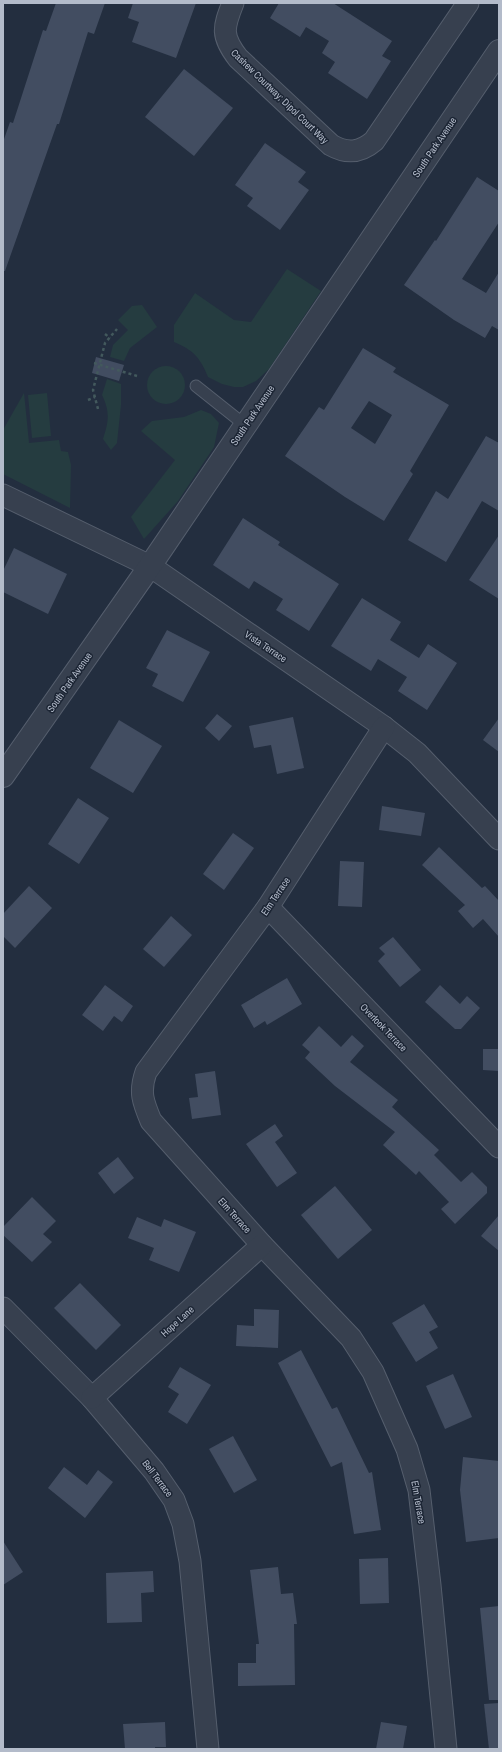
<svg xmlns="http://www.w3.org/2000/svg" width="502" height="1752" font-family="'Archivo Narrow',sans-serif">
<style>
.green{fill:#253c40}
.building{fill:#424d61;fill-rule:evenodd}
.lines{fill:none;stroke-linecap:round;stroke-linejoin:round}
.service-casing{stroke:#555e6d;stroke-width:13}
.minor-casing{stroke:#555e6d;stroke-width:23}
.tertiary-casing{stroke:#555e6d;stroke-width:24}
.path{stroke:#43595d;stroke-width:2.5;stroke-dasharray:3 3;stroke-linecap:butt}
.service{stroke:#37404f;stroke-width:11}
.minor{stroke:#37404f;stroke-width:21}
.tertiary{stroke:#37404f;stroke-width:22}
.labels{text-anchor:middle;stroke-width:3;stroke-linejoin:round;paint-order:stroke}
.street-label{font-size:10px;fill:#b3bbca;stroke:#1c2534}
</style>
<rect width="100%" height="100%" fill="#232e3f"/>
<g class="green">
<path d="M287,269L321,291L269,369L256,381L243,387H234L222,384L208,377C200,357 193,350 174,342V325L195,293L234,320L251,322Z"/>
<polygon points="142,305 157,327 130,348 124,361 110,357 113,345 128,330 118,320 132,306"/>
<circle cx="166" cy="385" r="19"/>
<path d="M107,379L121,384V405L117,443L111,450L103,439C109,421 110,412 102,395Z"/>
<polygon points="24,393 29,443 59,440 61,451 68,452 71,465 70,508 3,474 3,430"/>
<polygon points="47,393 51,436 32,438 28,395"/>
<polygon points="201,410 211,414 219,423 214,447 178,501 144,539 131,517 175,460 141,431 152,421 184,417"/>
</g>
<g class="building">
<polygon points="56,3 105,3 94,34 88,32 59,124 57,124 5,271 3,271 3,142 10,122 13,123 43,30 46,31"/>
<polygon points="133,3 196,3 176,58 132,42 139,22 128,18"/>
<polygon points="279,3 333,3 392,41 382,56 391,61 367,99 328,73 335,62 322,53 329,41 306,27 300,37 270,18"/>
<polygon points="184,69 233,108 194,156 145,117"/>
<polygon points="265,143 306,172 298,182 309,190 280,230 247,206 253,198 235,185"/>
<polygon points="477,177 499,191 499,222 462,279 486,293 499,272 499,330 492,326 485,338 454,320 404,285 435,240 436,241"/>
<path d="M363,348L396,368L393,372L449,405L410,471L413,474L384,521L345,497L285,456L319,407L324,410ZM369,401L392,415L375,444L351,428Z"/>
<polygon points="96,357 124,365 119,381 92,373"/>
<polygon points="486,436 499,443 499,511 482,501 446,562 408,540 436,491 448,499"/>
<polygon points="243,518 280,542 278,545 339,584 309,631 276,610 283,599 254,581 249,589 213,565"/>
<polygon points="499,535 499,599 469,580"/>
<polygon points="14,548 67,574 48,614 3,592 3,571"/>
<polygon points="362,598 401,622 390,640 419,658 428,644 457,663 427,710 398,691 407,677 378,659 371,671 331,646"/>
<polygon points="167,630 210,652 183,702 152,686 158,674 146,668"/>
<polygon points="217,714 232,726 219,741 205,728"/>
<polygon points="293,717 304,768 277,774 271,745 254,748 249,726"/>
<polygon points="499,718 499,752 483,740"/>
<polygon points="119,720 162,746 133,793 90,768"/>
<polygon points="78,798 109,818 79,864 48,844"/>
<polygon points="382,806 425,813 421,836 379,830"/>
<polygon points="233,833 254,848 224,890 203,874"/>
<polygon points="439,847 482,888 485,886 499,901 499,937 483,919 473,928 458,911 465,905 422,865"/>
<polygon points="340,861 364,862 362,907 338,906"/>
<polygon points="29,886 52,908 15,948 3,936 3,914"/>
<polygon points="171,916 192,935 164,967 143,949"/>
<polygon points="393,937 421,970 400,987 378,961 385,954 379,948"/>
<polygon points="287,978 302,1004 267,1025 265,1021 254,1028 241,1005"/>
<polygon points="105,985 133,1006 122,1022 114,1016 103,1031 82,1015"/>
<polygon points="440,985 460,1004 467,996 480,1008 461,1029 455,1029 425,1002"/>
<polygon points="319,1026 341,1047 352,1035 364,1046 350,1062 398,1100 392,1107 439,1150 434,1155 461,1182 472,1172 487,1187 487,1193 455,1224 441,1209 449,1202 419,1171 416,1175 383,1145 395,1132 335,1086 305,1058 310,1052 302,1045"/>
<polygon points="483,1049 499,1049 499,1071 483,1070"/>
<polygon points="215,1071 221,1115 192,1119 189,1098 198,1097 195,1074"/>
<polygon points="275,1124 283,1136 275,1142 297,1173 277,1187 246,1144"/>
<polygon points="118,1157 134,1178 114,1194 98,1173"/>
<polygon points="335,1186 372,1230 338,1259 301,1215"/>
<polygon points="32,1197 56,1221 43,1234 52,1242 32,1262 3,1235 3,1227"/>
<polygon points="499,1215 499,1251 481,1236"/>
<polygon points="137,1217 161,1227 164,1219 196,1232 179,1272 149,1260 154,1248 128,1238"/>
<polygon points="80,1283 121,1325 96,1350 54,1308"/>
<polygon points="424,1304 438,1327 429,1332 438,1348 416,1362 392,1323"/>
<polygon points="254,1309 279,1310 278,1348 236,1346 237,1325 254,1326"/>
<polygon points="301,1350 332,1409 337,1407 369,1473 372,1472 381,1530 354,1534 342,1462 331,1467 278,1363"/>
<polygon points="180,1367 211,1385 187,1424 168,1412 179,1394 168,1387"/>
<polygon points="453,1374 472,1417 445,1429 426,1386"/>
<polygon points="233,1436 257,1480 234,1493 209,1449"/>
<polygon points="463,1457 499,1461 499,1538 466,1542 460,1490"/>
<polygon points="64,1467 87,1485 98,1470 113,1482 85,1518 48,1488"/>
<polygon points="3,1541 23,1572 3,1585"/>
<polygon points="388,1558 389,1603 360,1604 359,1559"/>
<polygon points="278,1567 281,1594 293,1593 297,1624 294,1624 295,1685 238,1686 238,1663 256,1663 256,1644 259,1644 250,1570"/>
<polygon points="153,1571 154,1592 141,1593 142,1622 107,1623 106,1573"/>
<polygon points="499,1606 499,1700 489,1700 480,1608"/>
<polygon points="499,1703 499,1749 489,1749 484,1704"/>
<polygon points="165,1722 166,1747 155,1747 155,1749 125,1749 123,1724"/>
<polygon points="381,1722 407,1726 403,1749 376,1749"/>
</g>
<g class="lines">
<g class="service-casing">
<polyline id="service" points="196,386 245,425"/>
</g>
<g class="minor-casing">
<g id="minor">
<path d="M233,3C223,28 221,36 238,58L331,145C347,154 360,153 374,141L468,3"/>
<polyline points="3,495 150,566 384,727 417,753 499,839"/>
<path d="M384,727L268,907L146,1072C139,1092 143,1102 151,1121L262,1245L351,1338L373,1372L407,1449L419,1490L430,1585L446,1749"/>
<polyline points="268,907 499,1147"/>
<polyline points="3,1308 92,1398 154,1471 174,1500 183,1524 190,1561 208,1749"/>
<polyline points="92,1398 262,1245"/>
</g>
</g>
<g class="tertiary-casing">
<polyline id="tertiary" points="3,776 150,566 499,51"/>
</g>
<g class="path">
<polyline points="105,334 110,338"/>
<polyline points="94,363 137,376"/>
<polyline points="88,400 95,397"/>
<polyline points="98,409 93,390 105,343 117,329"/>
</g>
<use href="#service" class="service"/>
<use href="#minor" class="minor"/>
<use href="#tertiary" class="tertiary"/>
</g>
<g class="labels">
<g class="street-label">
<text transform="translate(280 96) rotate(44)" y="4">Cashew Courtway; Dipol Court Way</text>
<text transform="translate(434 147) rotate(-56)" y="4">South Park Avenue</text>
<text transform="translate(252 415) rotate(-56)" y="4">South Park Avenue</text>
<text transform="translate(266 646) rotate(34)" y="4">Vista Terrace</text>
<text transform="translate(69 682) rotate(-55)" y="4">South Park Avenue</text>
<text transform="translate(275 896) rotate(-56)" y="4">Elm Terrace</text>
<text transform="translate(384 1027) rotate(46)" y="4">Overlook Terrace</text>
<text transform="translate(235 1215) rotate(48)" y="4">Elm Terrace</text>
<text transform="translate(177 1321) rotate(-42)" y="4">Hope Lane</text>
<text transform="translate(158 1478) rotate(53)" y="4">Bell Terrace</text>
<text transform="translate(419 1502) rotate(80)" y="4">Elm Terrace</text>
</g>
</g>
<rect width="502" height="1752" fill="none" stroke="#b3bbca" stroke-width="8"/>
</svg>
